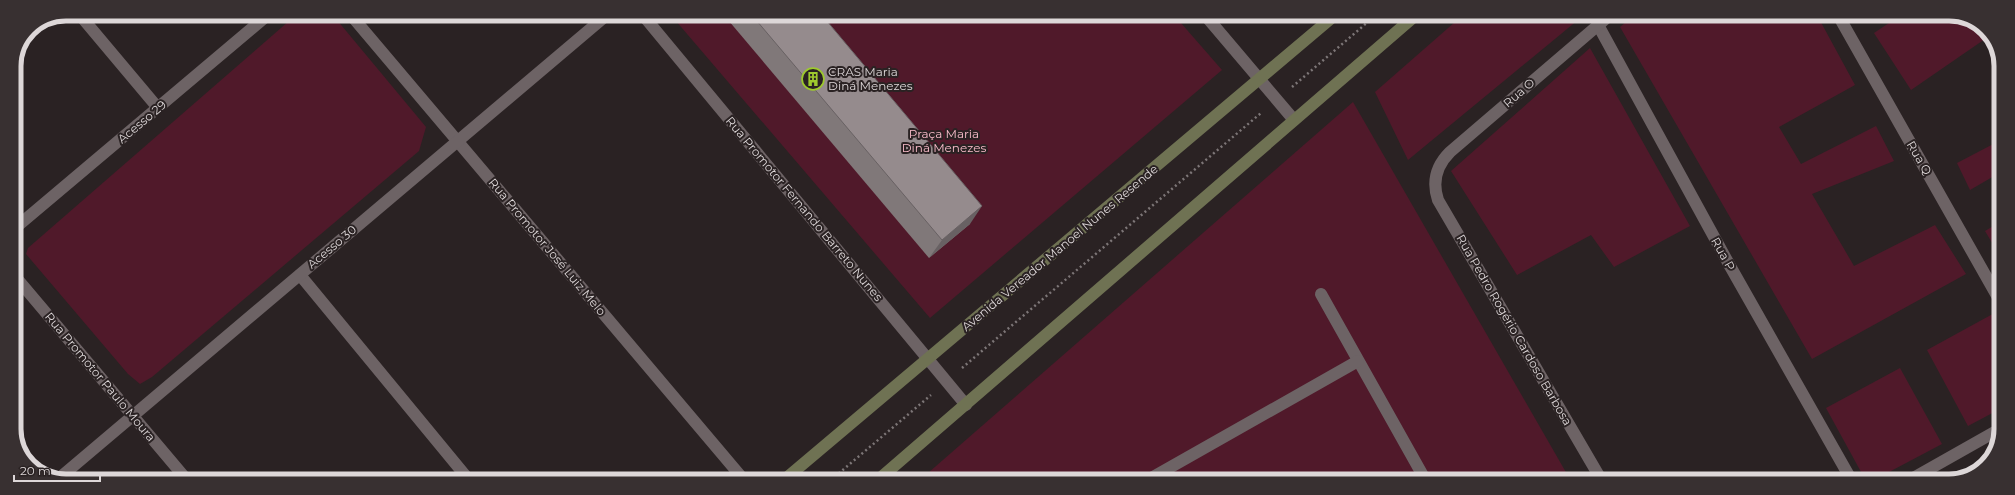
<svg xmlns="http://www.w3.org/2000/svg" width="2015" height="495" font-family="Montserrat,sans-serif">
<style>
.green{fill:#50192a}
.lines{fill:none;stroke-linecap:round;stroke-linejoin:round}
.path{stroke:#7d7677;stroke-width:2.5;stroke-dasharray:2 3;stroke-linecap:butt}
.lane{stroke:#6d6365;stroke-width:12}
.street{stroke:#6d6365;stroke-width:12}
.secondary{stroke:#6f7253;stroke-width:12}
.wall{fill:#807879}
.shaded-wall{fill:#686163}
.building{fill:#958b8d;stroke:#686163}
.labels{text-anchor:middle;stroke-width:4;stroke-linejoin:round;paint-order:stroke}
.poi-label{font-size:12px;fill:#ddd7d8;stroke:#2a2223;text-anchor:start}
.street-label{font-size:12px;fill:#ddd7d8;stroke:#2a2223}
.park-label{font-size:12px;fill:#fabdcb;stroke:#2a2223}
.rim{fill:none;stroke:#ddd7d8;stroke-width:5}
</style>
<rect width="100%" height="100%" fill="#2a2223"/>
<g class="green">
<polygon points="297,14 332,14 426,127 419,151 152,377 140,384 128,374 26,254 28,248"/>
<polygon points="670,14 1174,15 1222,70 930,318"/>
<polygon points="1463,15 1584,15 1408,160 1375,92"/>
<polygon points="1634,15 1817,15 1855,85 1779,127 1801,164 1876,126 1894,161 1812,194 1854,266 1935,225 1966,274 1812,359 1620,27"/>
<polygon points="1901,15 1959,15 1988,32 2001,63 2001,70 1985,39 1911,90 1874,33"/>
<polygon points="1590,48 1690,226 1614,267 1591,235 1517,275 1451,171"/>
<polygon points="1353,102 1571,481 920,480"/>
<polygon points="2001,140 2001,172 1970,190 1957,163"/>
<polygon points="2000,222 2000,256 1985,231"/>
<polygon points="2000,310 2000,409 1968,426 1927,350"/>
<polygon points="1900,368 1942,444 1872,481 1866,481 1826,408"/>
</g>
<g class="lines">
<g class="path">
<polyline points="1292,87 1376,15"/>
<polyline points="962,368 1261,113"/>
<polyline points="831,480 931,395"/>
</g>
<g class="lane">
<polyline points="1321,294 1426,481"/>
<polyline points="1146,481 1358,361"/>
</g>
<g class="street">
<polyline points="79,14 158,108"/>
<polyline points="350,14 744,480"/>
<polyline points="642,14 966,405"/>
<polyline points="1205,15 1294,120"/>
<polyline points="1838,15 2000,301"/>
<polyline points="1598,25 1730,266 1852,481"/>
<polyline points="14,229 269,14"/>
<polyline points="14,275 187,480"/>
<polyline points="300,275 469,480"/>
<polyline points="57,480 608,14"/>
<path d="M1602,481L1438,200C1432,182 1436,166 1450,152L1610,15"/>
<polyline points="1908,481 2000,429"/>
</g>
<g class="secondary">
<polyline points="784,480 1335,15"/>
<polyline points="878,480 1416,15"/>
</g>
</g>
<polygon class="wall" points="723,14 821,14 970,224 929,258"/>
<polygon class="shaded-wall" points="982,206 970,224 929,258 942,240"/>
<polygon class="building" points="751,14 821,14 982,206 942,240"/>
<defs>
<g id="building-ring" transform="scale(1.15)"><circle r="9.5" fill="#2a2223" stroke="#9eca2e" stroke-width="1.5"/><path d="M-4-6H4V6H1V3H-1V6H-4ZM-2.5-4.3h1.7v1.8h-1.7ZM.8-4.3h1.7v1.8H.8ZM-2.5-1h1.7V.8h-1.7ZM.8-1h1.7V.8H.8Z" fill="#9eca2e"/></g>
</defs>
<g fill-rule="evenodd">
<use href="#building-ring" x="813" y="79"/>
</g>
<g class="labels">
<g class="poi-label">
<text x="828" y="76">CRAS Maria<tspan x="828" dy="14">Diná Menezes</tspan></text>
</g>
<g class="street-label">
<text transform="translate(1519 93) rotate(-41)" y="4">Rua O</text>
<text transform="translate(142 122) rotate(-40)" y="4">Acesso 29</text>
<text transform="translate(1919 158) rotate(60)" y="4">Rua Q</text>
<text transform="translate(804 209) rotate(50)" y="4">Rua Promotor Fernando Barreto Nunes</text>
<text transform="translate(332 247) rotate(-40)" y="4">Acesso 30</text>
<text transform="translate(547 247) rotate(50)" y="4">Rua Promotor José Luiz Melo</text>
<text transform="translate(1060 248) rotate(-40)" y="4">Avenida Vereador Manoel Nunes Resende</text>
<text transform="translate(1723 254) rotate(61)" y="4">Rua P</text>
<text transform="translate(1514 330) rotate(60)" y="4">Rua Pedro Rogério Cardoso Barbosa</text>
<text transform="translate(100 377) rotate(50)" y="4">Rua Promotor Paulo Moura</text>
</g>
<g class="park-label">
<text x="944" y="138">Praça Maria<tspan x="944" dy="14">Diná Menezes</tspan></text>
</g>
</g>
<path d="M0 0H2015V495H0ZM66 21H1949A45 45 0 0 1 1994 66V429A45 45 0 0 1 1949 474H66A45 45 0 0 1 21 429V66A45 45 0 0 1 66 21Z" fill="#383031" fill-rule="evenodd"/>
<path class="rim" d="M66 21H1949A45 45 0 0 1 1994 66V429A45 45 0 0 1 1949 474H66A45 45 0 0 1 21 429V66A45 45 0 0 1 66 21Z"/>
<path d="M14 475v6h86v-6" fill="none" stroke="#ddd7d8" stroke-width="2"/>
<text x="20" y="475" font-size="12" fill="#ddd7d8" stroke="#2a2223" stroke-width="3" paint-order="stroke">20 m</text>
</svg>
